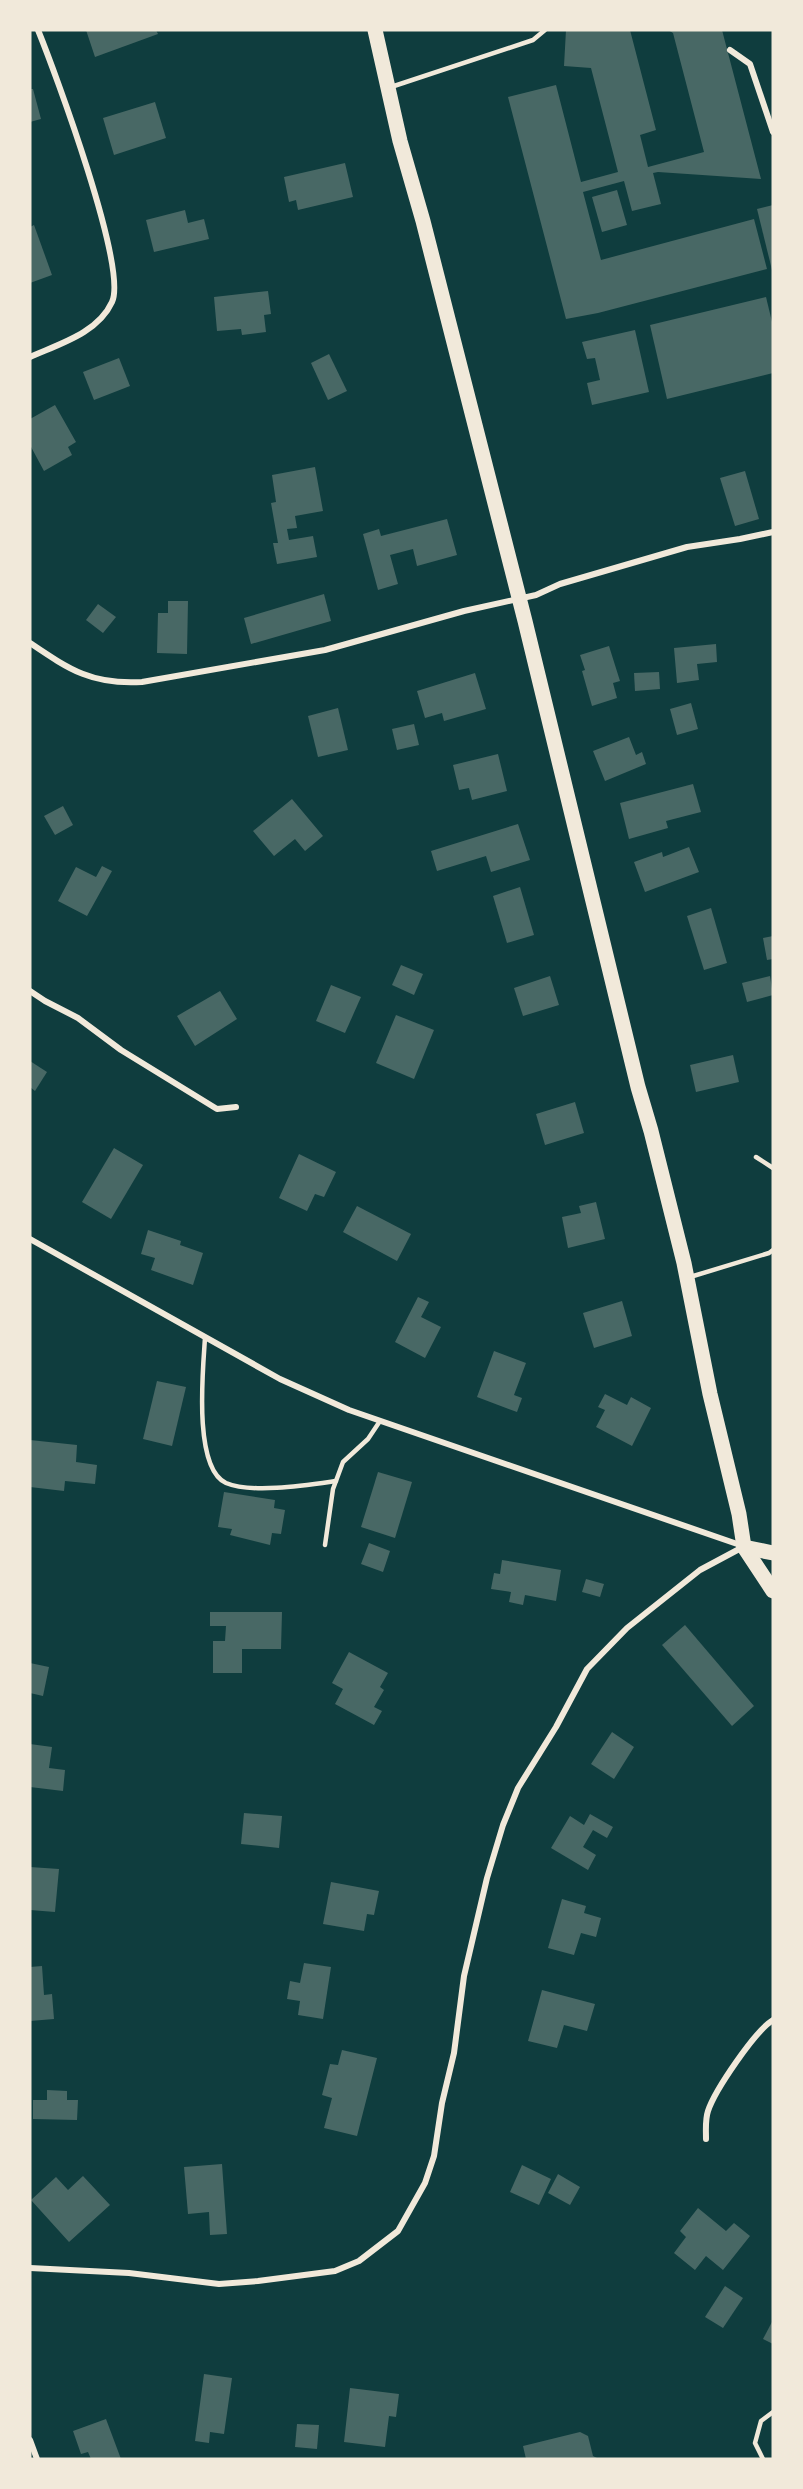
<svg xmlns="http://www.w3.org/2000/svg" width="803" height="2489" font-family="'DejaVu Sans',sans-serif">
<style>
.building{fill:#486865}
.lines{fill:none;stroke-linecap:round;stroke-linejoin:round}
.service{stroke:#f1e9da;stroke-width:4.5}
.minor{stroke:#f1e9da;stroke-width:6}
.primary{stroke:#f1e9da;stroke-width:15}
</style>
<rect width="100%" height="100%" fill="#0f3d3e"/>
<g class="building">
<polygon points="86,30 156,30 158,34 95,57"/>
<polygon points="566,30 630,30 656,130 640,135 648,167 704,152 673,33 668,30 722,30 761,179 658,172 653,173 661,204 632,211 624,181 583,192 601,260 754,219 767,269 598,313 566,319 508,97 556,85 581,182 618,172 591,68 564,66"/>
<polygon points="30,89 33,89 41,119 30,122"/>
<polygon points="155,102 166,138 114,155 103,118"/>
<polygon points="345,163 353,197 298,210 296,200 289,202 284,177"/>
<polygon points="617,190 627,225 602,232 592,197"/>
<polygon points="773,205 773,269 772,270 757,209"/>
<polygon points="185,210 188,223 204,219 209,239 154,252 146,220"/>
<polygon points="34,225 52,275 30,283 30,227"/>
<polygon points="268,291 271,314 264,315 266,332 242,335 241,329 217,331 214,297"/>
<polygon points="766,297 773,326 773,373 667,399 650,325"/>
<polygon points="635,330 649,392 592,405 587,383 600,380 595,358 587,359 582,342"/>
<polygon points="329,354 347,391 328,400 311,363"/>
<polygon points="119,358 130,386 94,400 83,372"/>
<polygon points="55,405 76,442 68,447 72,455 44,471 30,445 30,419"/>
<polygon points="315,467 323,511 295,516 297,528 287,529 289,540 313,536 317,557 277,564 273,543 278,543 271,503 276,502 272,475"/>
<polygon points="745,471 759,519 735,526 720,478"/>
<polygon points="447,519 457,555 417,566 413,549 390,555 398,584 378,590 363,534 379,529 381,536"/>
<polygon points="324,594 331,621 251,644 244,618"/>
<polygon points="168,601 188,601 187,654 157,653 158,613 168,613"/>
<polygon points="98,604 116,617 103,633 86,620"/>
<polygon points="716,644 717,662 697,664 699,680 677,683 674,648"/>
<polygon points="609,646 620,681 613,683 617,698 592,706 582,671 585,670 580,655"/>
<polygon points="659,672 660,689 635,691 634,673"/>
<polygon points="475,673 486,709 444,721 442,713 425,718 417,691"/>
<polygon points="691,703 698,729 677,735 670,709"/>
<polygon points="338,708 348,750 318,757 308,716"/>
<polygon points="414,724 419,745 397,750 392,729"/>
<polygon points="629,737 636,755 642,752 646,764 605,781 593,751"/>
<polygon points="498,754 507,791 472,800 469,788 459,790 453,765"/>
<polygon points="693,784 701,812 666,821 668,828 629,839 620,803"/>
<polygon points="292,799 323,836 305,851 295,839 274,856 253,831"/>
<polygon points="63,806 73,825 55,835 44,816"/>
<polygon points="518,824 530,860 491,872 486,856 437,871 431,851"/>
<polygon points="689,847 699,872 645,892 634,862 662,852 663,857"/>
<polygon points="102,866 112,871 87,916 58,901 76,867 96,877"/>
<polygon points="520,887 534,935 507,943 493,896"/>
<polygon points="711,908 727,963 704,970 687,916"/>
<polygon points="773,936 773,959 767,960 763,938"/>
<polygon points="401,965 423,974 414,995 392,985"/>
<polygon points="550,976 559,1005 523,1016 514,988"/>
<polygon points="770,976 773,995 747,1002 742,983"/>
<polygon points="331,985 361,997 345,1033 316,1021"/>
<polygon points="220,991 237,1019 195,1046 177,1016"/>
<polygon points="396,1015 434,1030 414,1079 376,1063"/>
<polygon points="733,1055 739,1082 696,1092 690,1065"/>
<polygon points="30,1061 47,1072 35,1091 30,1087"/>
<polygon points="575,1102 584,1133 545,1145 536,1114"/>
<polygon points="114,1148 143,1165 111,1219 82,1202"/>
<polygon points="299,1154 336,1172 324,1197 315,1194 307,1211 279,1198"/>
<polygon points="596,1202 605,1239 568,1248 562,1217 581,1213 579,1206"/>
<polygon points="357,1206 411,1234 397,1261 343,1232"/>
<polygon points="148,1230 181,1241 180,1245 203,1253 193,1285 151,1270 155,1258 141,1254"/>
<polygon points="418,1297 429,1302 421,1317 441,1327 425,1358 395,1342"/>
<polygon points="622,1301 632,1336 594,1348 583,1313"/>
<polygon points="494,1351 526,1363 514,1395 522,1398 517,1412 477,1397"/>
<polygon points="157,1381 186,1387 172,1446 143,1439"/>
<polygon points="605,1394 627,1405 631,1397 651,1408 632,1446 596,1427 605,1410 598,1407"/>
<polygon points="30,1440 77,1445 76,1462 97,1465 95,1484 65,1481 64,1491 30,1487"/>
<polygon points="378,1472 412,1482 395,1538 361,1527"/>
<polygon points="224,1492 275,1500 274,1508 285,1510 281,1534 272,1533 270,1545 230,1535 232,1529 218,1527"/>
<polygon points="369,1543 390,1551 383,1572 361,1564"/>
<polygon points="502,1560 561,1570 556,1601 525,1595 523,1605 509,1602 511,1592 491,1589 494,1573 500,1574"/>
<polygon points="586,1579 604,1584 600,1597 582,1592"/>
<polygon points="210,1612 282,1612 281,1649 242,1649 242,1673 213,1673 213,1641 225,1641 226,1626 210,1626"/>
<polygon points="685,1625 754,1706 732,1726 662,1645"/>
<polygon points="349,1652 388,1673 380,1687 384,1690 374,1707 382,1711 374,1725 335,1704 343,1689 332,1683"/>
<polygon points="30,1663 49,1667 43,1696 30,1693"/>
<polygon points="612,1732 634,1747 614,1779 591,1764"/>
<polygon points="30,1744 52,1747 49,1768 65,1770 63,1791 30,1787"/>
<polygon points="244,1813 282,1816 279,1848 241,1844"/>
<polygon points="590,1814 613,1827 607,1838 593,1830 583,1847 596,1855 588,1870 551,1848 570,1816 584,1825"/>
<polygon points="30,1867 59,1869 55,1912 30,1910"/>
<polygon points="331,1882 379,1891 374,1915 367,1914 364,1931 323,1924"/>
<polygon points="562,1899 586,1906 584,1913 601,1918 596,1937 581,1933 574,1955 548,1948"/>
<polygon points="304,1963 331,1967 323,2019 298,2015 300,2001 287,1999 290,1981 300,1983"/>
<polygon points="42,1966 44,1995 52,1994 54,2019 30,2021 30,1967"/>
<polygon points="542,1990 595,2004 587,2031 564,2025 557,2048 528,2041"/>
<polygon points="342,2050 377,2058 357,2136 324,2128 332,2098 322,2095 330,2064 338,2065"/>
<polygon points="47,2090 67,2091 67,2100 78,2100 77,2120 33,2119 33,2100 47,2100"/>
<polygon points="222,2164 227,2234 210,2235 209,2212 188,2214 184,2167"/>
<polygon points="522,2165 551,2179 539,2205 510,2192"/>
<polygon points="558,2174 580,2187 570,2205 548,2193"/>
<polygon points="83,2176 110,2205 69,2242 31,2200 56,2177 68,2190"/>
<polygon points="698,2208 726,2231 734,2223 750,2236 723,2270 706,2256 695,2270 674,2253 686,2237 680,2231"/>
<polygon points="725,2286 743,2298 723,2328 705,2317"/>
<polygon points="773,2320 773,2344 763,2339"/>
<polygon points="204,2374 232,2378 224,2434 210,2432 209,2443 195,2441"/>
<polygon points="350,2388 399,2394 396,2417 389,2416 385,2447 344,2442"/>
<polygon points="106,2419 121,2459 91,2459 88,2452 81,2454 73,2431"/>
<polygon points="297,2424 319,2425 317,2449 295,2447"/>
<polygon points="580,2432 588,2436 593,2456 599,2459 526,2459 523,2446"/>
</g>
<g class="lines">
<g class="service">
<polyline points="391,87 533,40 545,30"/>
<polyline points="756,1157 773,1168"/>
<polyline points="690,1277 769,1253 773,1250"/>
<path d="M205,1338C203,1369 193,1468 226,1483C252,1494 308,1485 336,1481"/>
<polyline points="325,1545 333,1489 343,1462 368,1439 380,1421"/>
<polyline points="763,2459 755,2443 761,2421 773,2412"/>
</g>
<g class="minor">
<polyline points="730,50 750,64 773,132"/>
<path d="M30,357C59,344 98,333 112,302C128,268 55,72 38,30"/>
<path d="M30,643C70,670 92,685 142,682L325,650L464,611L536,595L560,584L687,547L740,539L773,532"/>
<polyline points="30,991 45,1001 78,1018 121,1050 217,1109 236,1107"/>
<polyline points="30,1239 280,1379 349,1410 743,1546"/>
<path d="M706,2139C706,2129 705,2120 708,2111C715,2090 755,2031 773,2020"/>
<polyline points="30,2268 129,2273 219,2284 258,2281 335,2271 359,2261 398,2231 425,2183 434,2156 442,2103 454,2053 464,1976 487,1878 503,1825 518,1788 556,1727 587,1669 627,1628 700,1570 743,1547"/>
<polyline points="30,2440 37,2459"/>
</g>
<g class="primary">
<polyline points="375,30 400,141 423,221 525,621 638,1087 651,1131 684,1263 710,1394 739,1514 744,1547 773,1591"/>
<polyline points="744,1547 773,1553"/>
</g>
</g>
<rect width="803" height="2489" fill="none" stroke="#f1e9da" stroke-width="63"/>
</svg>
